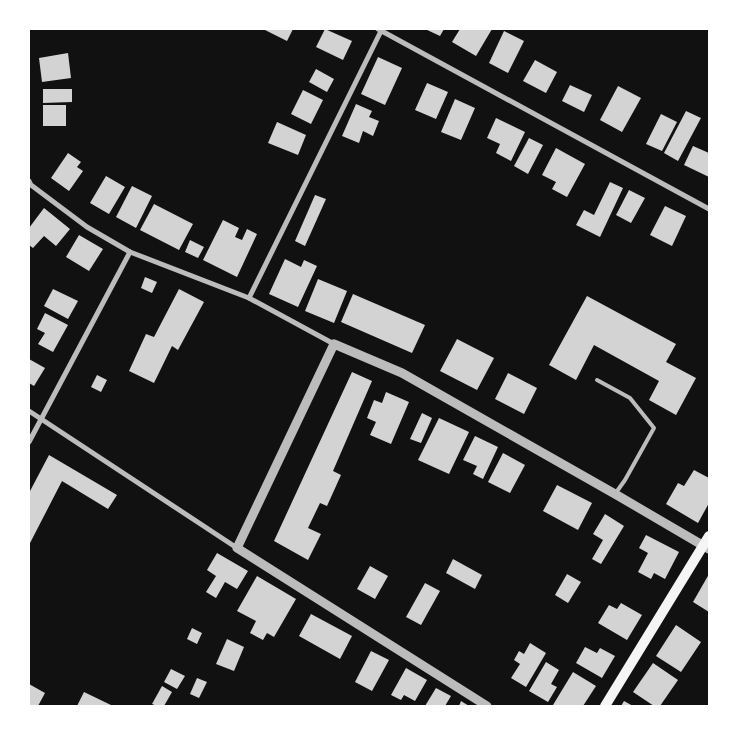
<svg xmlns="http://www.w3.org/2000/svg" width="738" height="735" font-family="'Roboto Condensed',sans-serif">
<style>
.building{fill:#d3d3d3}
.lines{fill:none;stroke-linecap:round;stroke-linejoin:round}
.service{stroke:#bcbcbc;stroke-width:4}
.minor{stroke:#bcbcbc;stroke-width:5}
.tertiary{stroke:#bcbcbc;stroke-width:9}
.secondary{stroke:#f5f5f5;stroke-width:10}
</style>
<rect width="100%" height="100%" fill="#111"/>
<g class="building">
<polygon points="263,29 293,29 287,41"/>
<polygon points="325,29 352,41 343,60 316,47"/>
<polygon points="425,29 444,29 440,36"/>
<polygon points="460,29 492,29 476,56 452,42"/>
<polygon points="504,31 524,41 508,73 489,63"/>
<polygon points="68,53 71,78 42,82 39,58"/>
<polygon points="378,57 402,68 385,105 361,94"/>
<polygon points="535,60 557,72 546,93 523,81"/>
<polygon points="316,69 334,79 327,92 309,82"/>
<polygon points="427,83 448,92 436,119 415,110"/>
<polygon points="570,85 592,95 584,112 562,101"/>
<polygon points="618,86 641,98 622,132 600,120"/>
<polygon points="43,89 72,89 72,102 43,103"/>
<polygon points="303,90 323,100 311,124 291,114"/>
<polygon points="455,99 475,108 461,140 441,132"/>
<polygon points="356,104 372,111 369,117 379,121 373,136 363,131 359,143 342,136"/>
<rect x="43" y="105" width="23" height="21"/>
<polygon points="686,111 701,118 678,161 664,153"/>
<polygon points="661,114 677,122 662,151 646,144"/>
<polygon points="496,118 525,132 511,161 496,153 500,144 487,138"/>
<polygon points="277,122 306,135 298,155 268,143"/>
<polygon points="529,138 543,145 528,174 514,166"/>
<polygon points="693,146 709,153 709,177 684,165"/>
<polygon points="556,148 585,164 567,197 552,189 556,182 542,175"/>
<polygon points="68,153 81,162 77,167 83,171 69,191 51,178"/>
<polygon points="106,176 125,187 109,214 90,203"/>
<polygon points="610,182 623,188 600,237 576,225 584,210 594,215"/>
<polygon points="132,186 152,196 136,228 116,217"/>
<polygon points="629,190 645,198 631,223 616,215"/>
<polygon points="315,195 326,199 305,246 295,241"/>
<polygon points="154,204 193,224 179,250 140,230"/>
<polygon points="665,206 686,216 672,246 650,235"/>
<polygon points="44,208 70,229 56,246 44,236 33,248 29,245 29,228"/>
<polygon points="223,220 239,228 235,237 242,240 247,229 257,234 237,277 203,260"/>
<polygon points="79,235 103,249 89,271 66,257"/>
<polygon points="190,240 204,247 198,258 185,252"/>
<polygon points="285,259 301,267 304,260 317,266 298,307 269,294"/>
<polygon points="145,277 157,282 152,293 141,288"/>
<polygon points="318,279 347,291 334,323 305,311"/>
<polygon points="53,289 78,301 68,319 44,306"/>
<polygon points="179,289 204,302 178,350 172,346 154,383 129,371 146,334 154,337"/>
<polygon points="353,294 425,325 412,353 341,322"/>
<polygon points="587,296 676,344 666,362 696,378 676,415 649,400 659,381 594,345 576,380 549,365"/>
<polygon points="45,313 68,325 53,352 38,344 45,333 37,329"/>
<polygon points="457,339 494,358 477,390 440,371"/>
<polygon points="29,359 45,368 34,386 29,383"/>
<polygon points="352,372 372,381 333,471 341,475 327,506 320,503 308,528 321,534 308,560 274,541"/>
<polygon points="508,373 537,388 524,414 495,399"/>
<polygon points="97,375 107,380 101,392 91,387"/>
<polygon points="386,392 409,402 391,444 370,435 376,422 367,418 374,400 382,403"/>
<polygon points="422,413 432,418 421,443 410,439"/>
<polygon points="439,418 469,432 449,474 418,460"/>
<polygon points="475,436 498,447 483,479 473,474 477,466 463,460"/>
<polygon points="503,453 525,465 510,493 488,482"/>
<polygon points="49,455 117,495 108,509 62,481 29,545 29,493"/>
<polygon points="694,470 709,478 709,503 698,523 666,504 678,483 684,486"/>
<polygon points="557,485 592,503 578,530 543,511"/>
<polygon points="605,514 624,526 601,564 592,559 603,540 593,534"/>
<polygon points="646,535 679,552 665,579 654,573 651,579 638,572 648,553 639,548"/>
<polygon points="217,553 248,571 237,589 225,582 216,598 206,592 216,576 207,570"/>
<polygon points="453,559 482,575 475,589 446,573"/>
<polygon points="370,566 388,576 375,599 357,589"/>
<polygon points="567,574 581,582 568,603 555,595"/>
<polygon points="709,574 709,612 693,602"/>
<polygon points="257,576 296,599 274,637 267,633 263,640 250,633 256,621 237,611"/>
<polygon points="425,583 440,591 421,625 406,617"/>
<polygon points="621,603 642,615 627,640 598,623 609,605 617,609"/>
<polygon points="311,614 352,636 340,659 299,636"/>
<polygon points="676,625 701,642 681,672 656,656"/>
<polygon points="192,628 202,633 197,644 187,639"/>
<polygon points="227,639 244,647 234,671 216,664"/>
<polygon points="530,643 546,653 526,687 511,678 520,664 514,660 519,651 524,654"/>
<polygon points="585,647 597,653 600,648 615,656 602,678 576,663"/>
<polygon points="371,651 389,660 372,691 355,682"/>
<polygon points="546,662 559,670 551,684 557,687 548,702 529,691"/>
<polygon points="653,663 678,680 660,706 654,706 633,692"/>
<polygon points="406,668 427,680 415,701 404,695 401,700 391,695"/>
<polygon points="171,669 185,676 177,689 164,682"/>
<polygon points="573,672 596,686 583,706 554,706 553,705"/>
<polygon points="197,678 207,682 199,698 190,694"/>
<polygon points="29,684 45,693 38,706 29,706"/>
<polygon points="162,686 172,692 164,706 157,706 152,704"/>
<polygon points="436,688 451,696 445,706 425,706"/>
<polygon points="84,692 113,706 77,706"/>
<polygon points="461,701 469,706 459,706"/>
<polygon points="624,701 633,706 621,706"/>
</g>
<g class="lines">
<polyline class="service" points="597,380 630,398 654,428 625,480 615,494"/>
<g class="minor">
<polyline points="378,29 709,209"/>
<polyline points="29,181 31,185 87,227 130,252 249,298 334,344"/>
<polyline points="249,298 382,29"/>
<polyline points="29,411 237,548"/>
<polyline points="29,442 130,252"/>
</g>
<polyline class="tertiary" points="487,706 237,548 334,344 402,373 615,494 709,549"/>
<polyline class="secondary" points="605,706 709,536"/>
</g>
<rect width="738" height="735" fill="none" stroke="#ffffff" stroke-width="60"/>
</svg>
